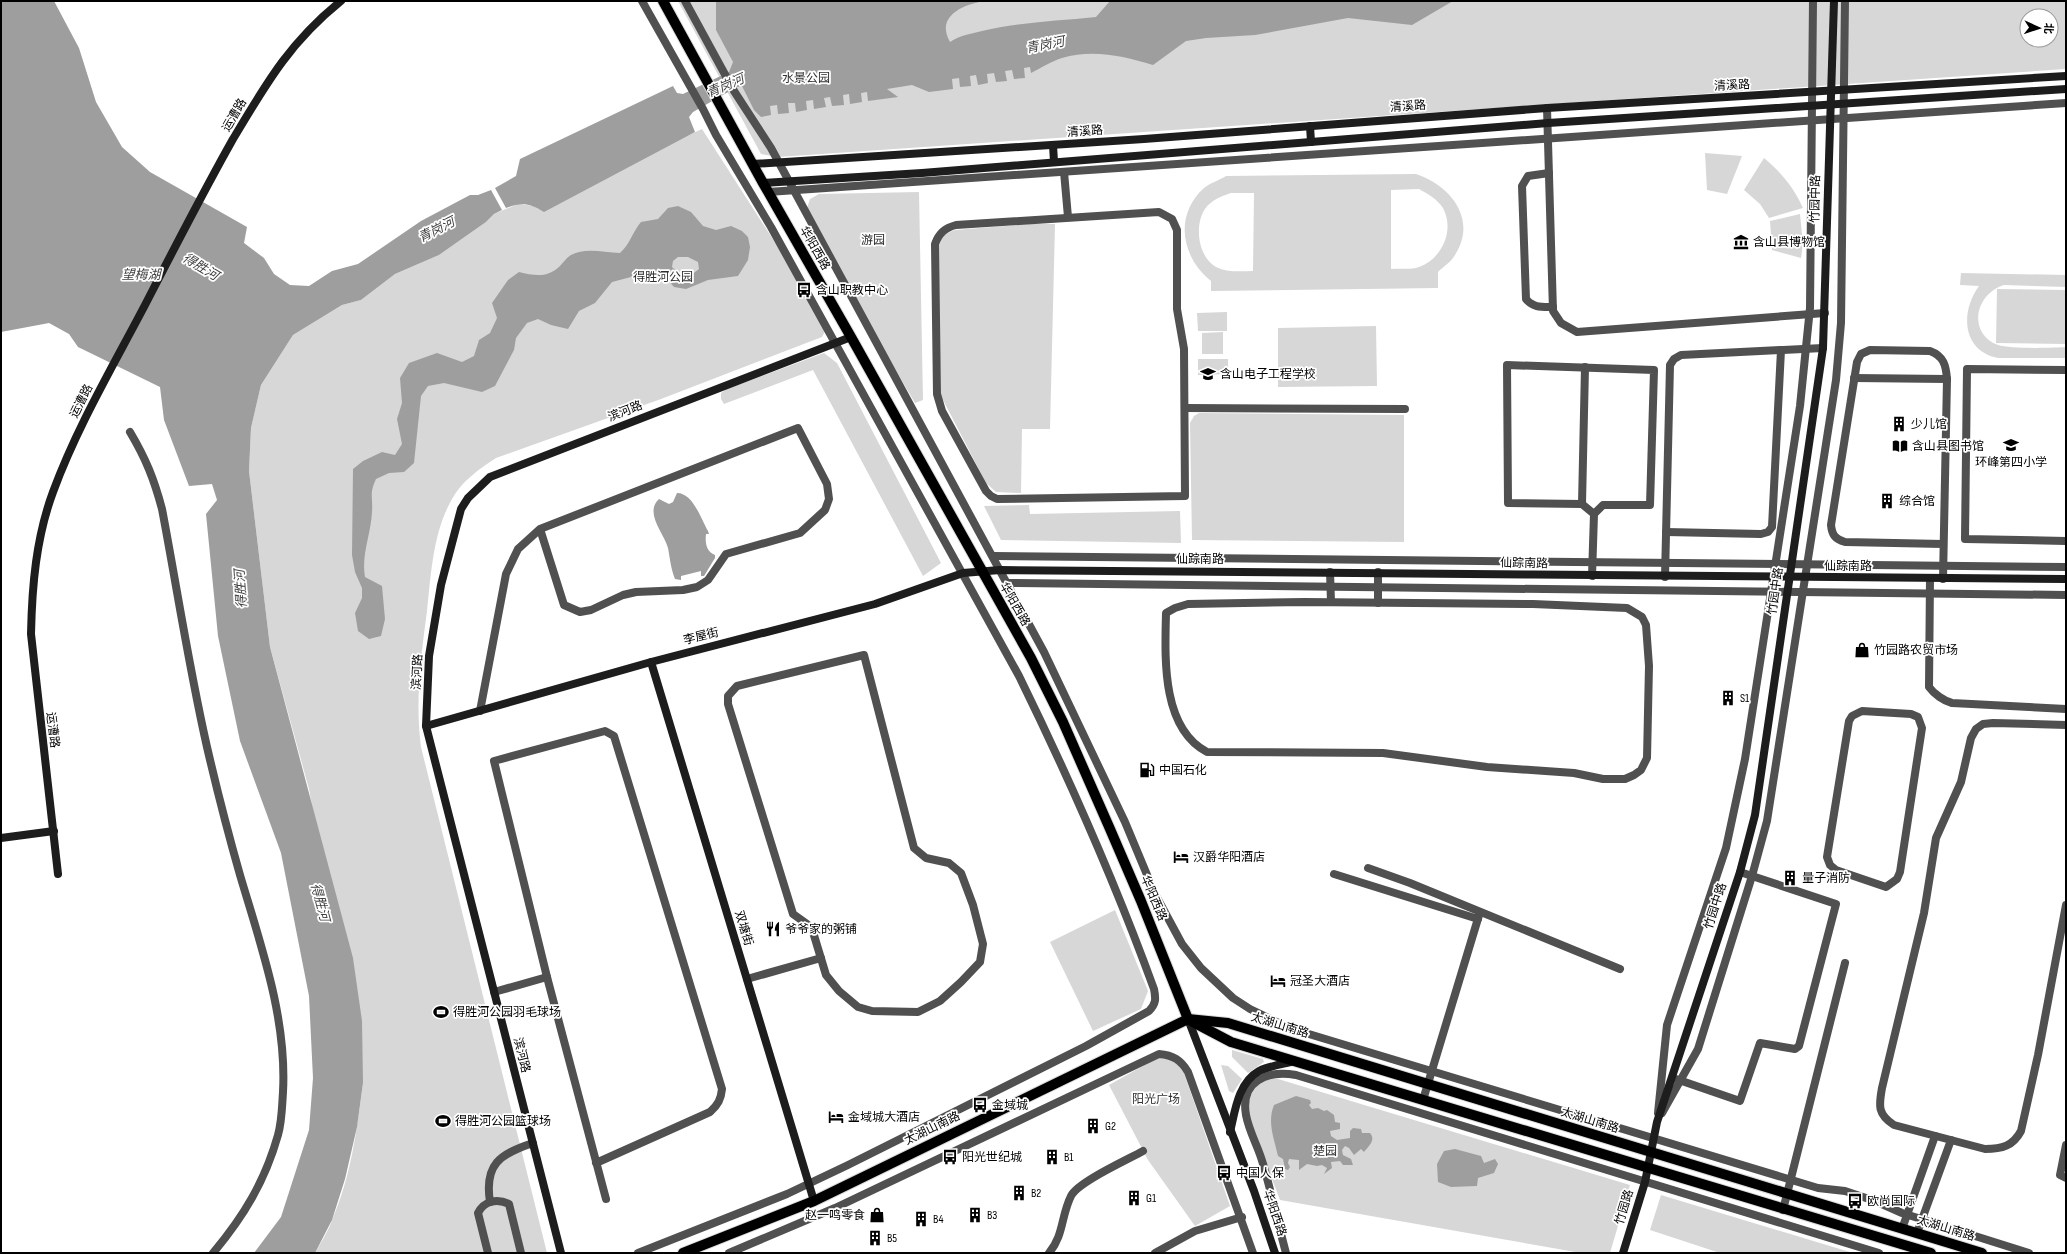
<svg xmlns="http://www.w3.org/2000/svg" width="2067" height="1254" font-family="'Sofia Sans Condensed','Noto Sans SC',sans-serif">
<style>
.green{fill:#d7d7d7;fill-rule:evenodd}
.water{fill:#9e9e9e;fill-rule:evenodd}
.lines{fill:none;stroke-linecap:round;stroke-linejoin:round}
.primary-casing{stroke:#dbdbdb;stroke-width:12}
.street{stroke:#505050;stroke-width:8}
.secondary{stroke:#1d1d1d;stroke-width:8}
.primary{stroke:#000;stroke-width:10}
.labels{text-anchor:middle;stroke-width:3.5;stroke-linejoin:round;paint-order:stroke}
.park-label{font-size:12px;fill:#2e2e2e;stroke:#fff}
.street-label{font-size:12px;fill:#000;stroke:#fff}
.poi-label{font-size:12px;fill:#000;stroke:#fff;text-anchor:start}
.water-label{font-size:13px;font-style:italic;fill:#3f3f3f;stroke:#fff}
</style>
<rect width="100%" height="100%" fill="#fff"/>
<g class="green">
<path d="M678,1H2066V69L778,157L761,154ZM2027,16H2051V40H2027Z"/>
<path d="M702,129L828,325L822,337L661,399L496,458C479,469 462,481 452,499C433,532 431,574 427,611C421,656 415,702 421,747L547,1253H315C321,1242 328,1232 332,1220C351,1177 357,1129 363,1083L309,789L270,647L249,471L251,428L261,385L293,335L342,305L361,300L395,274L439,255L486,222L494,214L518,204L535,206Z"/>
<polygon points="1705,153 1742,156 1727,194 1707,190"/>
<path d="M1764,158C1782,173 1794,188 1803,208L1769,218L1760,204L1744,190Z"/>
<path d="M1416,174C1450,185 1478,219 1455,255C1451,262 1443,267 1438,272V288L1211,291V281C1181,257 1174,215 1204,188C1210,183 1220,180 1226,176ZM1419,189C1428,194 1437,199 1443,208C1455,230 1442,259 1419,267C1411,270 1400,268 1391,269V190ZM1231,193H1254L1253,271C1240,271 1228,273 1216,267C1198,257 1194,225 1205,209C1211,200 1222,196 1231,193Z"/>
<polygon points="919,192 923,400 915,403 808,221 807,208 810,199 819,194"/>
<polygon points="1800,214 1803,244 1801,258 1772,250 1770,221"/>
<path d="M1030,224H1055L1050,429H1022L1021,493L996,492L986,483L941,396L937,246C941,237 946,233 955,230Z"/>
<path d="M1961,273L2066,275V287L2004,285C1975,294 1967,333 1998,345C2010,349 2053,348 2066,347V358H1998C1962,351 1960,312 1979,286L1960,285Z"/>
<polygon points="1997,289 2066,290 2066,344 1996,343"/>
<polygon points="1227,312 1227,331 1198,331 1197,313"/>
<polygon points="1376,326 1377,386 1278,387 1278,328"/>
<polygon points="1223,332 1223,354 1202,354 1202,333"/>
<polygon points="824,353 837,363 941,563 923,576 813,370 724,404 721,399 721,393 727,389"/>
<polygon points="1198,359 1228,359 1228,374 1198,375"/>
<polygon points="1199,413 1404,415 1404,542 1192,540 1190,423 1194,416"/>
<polygon points="1029,505 1030,514 1180,511 1181,543 1001,540 984,506"/>
<polygon points="1115,910 1148,991 1141,1009 1093,1031 1050,942"/>
<polygon points="1232,1050 1263,1059 1264,1062 1248,1073 1232,1057"/>
<polygon points="1159,1057 1175,1061 1184,1073 1230,1206 1195,1226 1148,1160 1109,1085"/>
<polygon points="1221,1065 1228,1066 1242,1079 1233,1093 1229,1091"/>
<path d="M1268,1078L1278,1079L1630,1185L1610,1253H1581L1280,1200L1248,1115C1248,1097 1252,1087 1268,1078Z"/>
<polygon points="1661,1195 1853,1253 1720,1253 1650,1230"/>
</g>
<g class="water">
<polygon points="1,1 54,1 79,48 96,102 122,147 150,172 247,227 244,243 264,258 274,274 290,285 309,286 332,271 358,264 421,221 470,195 478,195 491,190 502,210 494,214 486,222 439,255 395,274 361,300 342,305 293,335 261,385 251,428 249,471 270,647 353,958 362,1021 363,1083 357,1127 345,1179 332,1220 315,1253 254,1253 281,1217 309,1130 313,1078 309,996 281,853 240,741 218,636 206,514 217,500 212,484 189,486 164,420 160,387 78,347 69,334 49,323 1,332"/>
<path d="M716,1H985C964,4 935,16 950,42C960,35 971,34 982,31C1021,22 1057,21 1096,17L1110,1H1453L1412,25L1348,18L1255,35L1206,38L1186,41L1153,65C1123,56 1093,49 1062,58C1052,61 1041,68 1031,73L1030,67L1024,68L1025,78L1014,79L1012,70L1005,71L1007,81L996,82L994,73L987,74L988,83L978,85L976,75L970,76L971,86L960,87L959,78L952,79L953,89L929,92L912,85L887,89L898,97L868,101L867,92L861,93L862,102L850,104L849,94L843,95L844,105L832,106L830,97L824,98L826,107L814,109L813,100L806,101L807,110L796,112L795,103H788L789,113L778,114L777,105L770,106L771,115L761,117L754,110L742,86L737,87L693,112L689,117L695,132L544,212C530,203 521,202 506,208L495,188L516,176L520,159L673,86L677,93L683,94L729,72L733,62L716,30Z"/>
<path d="M678,206L691,212L703,226L716,230L731,226L742,231L748,237L750,247L748,260L738,276L708,280L686,289L674,287L666,278L659,276H650L636,280L631,277L612,282L595,303L579,311L568,329L551,325L538,319L527,323L516,338L514,350L495,386L482,392L444,383L428,386L421,396L414,463L404,472L389,473L376,479C369,494 373,496 372,512C371,534 361,555 365,577L382,586L385,619L381,636L369,639L358,631L355,613L362,598V588L355,572L352,555L353,469L363,461L382,452L395,455L402,444L397,419L402,403L400,378L409,363L437,353L462,362L474,356L479,340L490,333L497,318L492,303L508,280L519,272C535,276 548,278 560,266C563,263 567,257 571,255C586,247 604,253 620,253C630,244 632,233 641,222L658,219L668,208ZM678,257H688L698,262L699,269L691,275L678,273L672,267L673,261Z"/>
<path d="M677,493C693,493 701,519 708,531L709,534H706C705,542 706,552 715,555V558L704,576H701V571L681,576V580L675,579C671,569 670,559 668,548C664,533 644,513 659,499L669,504L673,502Z"/>
<path d="M1296,1096L1310,1100L1311,1103L1309,1105L1312,1109L1318,1108L1324,1111L1327,1110L1334,1115L1335,1122L1340,1123V1129L1330,1131L1331,1136L1337,1140L1350,1138V1131L1353,1128L1361,1129L1362,1133H1370C1376,1140 1369,1146 1364,1152L1361,1149L1354,1155L1349,1148L1345,1146L1342,1150L1343,1155L1351,1159L1353,1165H1343L1340,1161L1331,1162L1332,1168L1324,1174L1327,1168L1322,1165L1317,1166L1307,1164L1299,1170V1160L1289,1159L1288,1163L1290,1167L1288,1170L1285,1169L1283,1159L1278,1156C1274,1138 1267,1122 1274,1105Z"/>
<polygon points="1455,1149 1481,1156 1484,1163 1495,1159 1498,1164 1494,1173 1478,1178 1477,1186 1451,1187 1438,1182 1437,1164 1444,1151"/>
</g>
<g class="lines">
<g class="primary-casing">
<g id="primary">
<polyline points="663,1 763,183 851,337 1031,658 1063,722 1110,829 1141,901 1188,1019"/>
<polyline points="1191,1021 1231,1042 1931,1253"/>
<polyline points="683,1253 814,1201 1188,1019 1228,1023 1982,1253"/>
</g>
</g>
<g class="street">
<polyline points="685,1 734,91 771,148 1044,652 1125,822 1155,894 1182,944 1201,968 1233,998 1250,1009 1289,1028 1818,1188 1845,1191 1875,1201 1902,1213 2029,1253"/>
<polyline points="1547,108 1553,311 1561,323 1577,332 1825,313"/>
<polyline points="1064,172 1068,217"/>
<path d="M1549,173L1528,176L1522,186L1526,299C1533,308 1542,307 1553,307"/>
<polyline points="768,192 2066,103"/>
<path d="M1159,212L1172,219L1177,230V309L1184,349L1185,496L997,499L991,496L986,491L942,411L937,394L935,244C939,233 945,228 956,225Z"/>
<polyline points="1585,367 1582,504 1594,514 1592,576"/>
<polyline points="2066,370 1967,369 1965,539 2066,541"/>
<polyline points="1854,378 1947,379"/>
<polyline points="1185,408 1405,409"/>
<path d="M130,432C146,459 154,479 162,509C177,588 189,668 207,747C217,790 228,833 240,875C261,946 287,1018 283,1092C282,1106 282,1121 278,1135C265,1181 244,1216 213,1253"/>
<polyline points="1582,504 1508,503 1507,365 1654,370 1650,505 1603,505 1594,514"/>
<polyline points="1666,532 1761,534 1768,532 1772,527 1781,350"/>
<polyline points="993,556 2066,567"/>
<polyline points="1330,572 1331,602"/>
<polyline points="1378,572 1378,603"/>
<polyline points="1665,577 1670,365 1674,359 1681,355 1823,348"/>
<path d="M1930,579L1929,687C1934,694 1944,701 1952,703L2066,709"/>
<path d="M1943,579L1947,379C1946,366 1944,356 1930,351L1870,350L1861,354L1857,362L1831,525C1832,535 1835,539 1845,542L1943,544"/>
<polyline points="1007,583 2066,595"/>
<path d="M1304,602L1533,604L1627,608L1642,617L1646,625L1649,666L1647,758L1641,770L1634,775L1625,779H1603L1574,773L1487,767L1383,753L1207,752C1161,728 1165,657 1166,613L1175,608L1188,604Z"/>
<polygon points="864,655 914,848 926,858 949,863 961,873 973,905 983,944 980,962 961,982 940,1001 918,1012 872,1011 858,1007 839,991 826,975 813,932 807,924 793,914 728,704 728,696 737,686"/>
<polyline points="480,711 506,574 518,549 540,529 798,428 827,484 829,499 825,510 800,533 726,554 708,580 697,587 683,590 636,592 623,595 591,610 580,612 564,605 540,529"/>
<polygon points="1862,711 1911,714 1918,717 1922,728 1900,872 1897,879 1886,887 1836,870 1830,865 1827,857 1849,721 1852,716"/>
<path d="M2066,725L1993,723L1983,724L1976,729L1971,738L1961,782L1936,838L1924,913L1882,1088C1879,1105 1877,1114 1894,1125L1985,1149C2002,1149 2013,1146 2021,1131L2038,1055L2066,905"/>
<polyline points="1368,868 1410,883 1620,969"/>
<polyline points="1334,874 1478,919"/>
<polyline points="747,979 821,958"/>
<polyline points="494,992 547,977"/>
<polyline points="1676,1079 1740,1101 1760,1043 1795,1049 1799,1046 1836,904 1740,872"/>
<polyline points="1423,1100 1480,912"/>
<polyline points="1658,1113 1667,1025 1726,848 1745,759 1800,406 1810,308 1813,1"/>
<polyline points="1662,1113 1698,1049 1752,876 1767,821 1836,380 1841,323 1845,1"/>
<polyline points="2066,1145 2060,1175 2066,1178"/>
<path d="M596,1163L710,1112C718,1105 721,1099 722,1089L614,736L605,731L494,761L547,977L606,1199"/>
<path d="M490,1202C484,1164 500,1154 533,1143"/>
<polyline points="1783,1210 1845,963"/>
<polyline points="1902,1229 1935,1136"/>
<polyline points="1917,1233 1951,1140"/>
<path d="M488,1253L478,1213C484,1201 497,1198 509,1204L521,1253"/>
<path d="M638,1253L787,1194L848,1165L1086,1046L1149,1011C1156,1004 1156,999 1154,989C1115,882 1069,778 1019,676L771,227L716,135L703,109L642,1"/>
<path d="M729,1253L835,1208L1159,1054C1173,1055 1181,1060 1188,1072L1253,1253"/>
<path d="M1049,1253C1064,1235 1061,1216 1071,1196C1078,1182 1127,1160 1143,1151"/>
<polyline points="1155,1253 1195,1231 1242,1217"/>
<path d="M1286,1253C1278,1224 1272,1194 1263,1164C1259,1148 1249,1132 1246,1115C1240,1081 1267,1070 1296,1075L1879,1253"/>
</g>
<g class="secondary">
<polyline points="1310,126 1311,142"/>
<polyline points="1053,145 1054,162"/>
<polyline points="753,164 1144,139 1547,108 2066,76"/>
<polyline points="763,183 922,173 1548,123 2066,89"/>
<polyline points="651,662 814,1201"/>
<path d="M426,726L651,662L875,604L963,573L1000,570C1355,572 1711,577 2066,579"/>
<polyline points="1,838 54,831"/>
<path d="M58,874L31,634C32,586 36,538 53,492C77,427 113,366 145,305C174,249 202,194 233,139C266,84 289,43 341,1"/>
<polyline points="1188,1019 1254,1191 1275,1253"/>
<path d="M1230,1132C1235,1111 1238,1083 1259,1071C1269,1066 1284,1064 1295,1061"/>
<polyline points="561,1253 426,726 429,656 441,585 461,509 468,498 490,477 851,337"/>
<polyline points="1623,1253 1645,1182 1657,1122 1740,872 1755,815 1823,348 1834,1"/>
</g>
<use href="#primary" class="primary"/>
</g>
<defs>
<g id="museum-bare" transform="scale(1.2)"><path d="M0-6L6-3V-2H-6V-3ZM-5-1h2V3h-2ZM-1-1h2V3h-2ZM3-1h2V3H3ZM-6 4H6V6H-6Z" fill="#000" stroke="#fff" stroke-width="2.5" paint-order="stroke"/></g>
<g id="bus-bare" transform="scale(1.2)"><path d="M-5-6H5V4H4V6H2V4H-2V6H-4V4H-5ZM-3.5-4V0h7V-4ZM-3.5 1.2v1.5H-2V1.2ZM2 1.2v1.5H3.5V1.2Z" fill="#000" stroke="#fff" stroke-width="2.5" paint-order="stroke"/></g>
<g id="school-bare" transform="scale(1.2)"><path d="M0-5L7-2L0 1L-7-2ZM-4 1L0 2.5L4 1V4Q0 6-4 4Z" fill="#000" stroke="#fff" stroke-width="2.5" paint-order="stroke"/></g>
<g id="building-bare" transform="scale(1.2)"><path d="M-4-6H4V6H1V3H-1V6H-4ZM-2.5-4.3h1.7v1.8h-1.7ZM.8-4.3h1.7v1.8H.8ZM-2.5-1h1.7V.8h-1.7ZM.8-1h1.7V.8H.8Z" fill="#000" stroke="#fff" stroke-width="2.5" paint-order="stroke"/></g>
<g id="library-bare" transform="scale(1.2)"><path d="M-6-4Q-3-5.5-.7-3.5V5Q-3 3-6 4ZM6-4Q3-5.5 .7-3.5V5Q3 3 6 4Z" fill="#000" stroke="#fff" stroke-width="2.5" paint-order="stroke"/></g>
<g id="shop-bare" transform="scale(1.2)"><path d="M-5-2.5h2.3a2.7 3.5 0 0 1 5.4 0H5L5.5 6h-11ZM-1.5-2.5h3a1.5 2.3 0 0 0-3 0Z" fill="#000" stroke="#fff" stroke-width="2.5" paint-order="stroke"/></g>
<g id="fuel-bare" transform="scale(1.2)"><path d="M-5.5-6h7V0h2V4h1.3V-2.5L3-4.5l.8-.8L6-3V5H2.5V1h-1V6h-7ZM-4.2-4.7v3.2H.2V-4.7Z" fill="#000" stroke="#fff" stroke-width="2.5" paint-order="stroke"/></g>
<g id="hotel-bare" transform="scale(1.2)"><path d="M-6-4.5h1.5V1H6V5H4.5V3h-9V5H-6ZM-4 0a1.8 1.8 0 1 1 3.6 0ZM.5 0V-2.5h3Q6-2.5 6 0Z" fill="#000" stroke="#fff" stroke-width="2.5" paint-order="stroke"/></g>
<g id="restaurant-bare" transform="scale(1.2)"><path d="M-5-6h1v4h1v-4h1v4h1v-4h1v5L-1.5 .5V6h-2V.5L-5-1ZM5-6V6H3V1.5H1.5Q1.5-4 5-6Z" fill="#000" stroke="#fff" stroke-width="2.5" paint-order="stroke"/></g>
<g id="stadium-bare" transform="scale(1.2)"><path d="M0-5a6.5 5 0 1 0 0 10a6.5 5 0 1 0 0-10ZM-3.5-1.8h7v3.6h-7Z" fill="#000" stroke="#fff" stroke-width="2.5" paint-order="stroke"/></g>
</defs>
<g fill-rule="evenodd">
<use href="#museum-bare" x="1741" y="242"/>
<use href="#bus-bare" x="804" y="290"/>
<use href="#school-bare" x="1208" y="374"/>
<use href="#building-bare" x="1899" y="424"/>
<use href="#school-bare" x="2011" y="445"/>
<use href="#library-bare" x="1900" y="446"/>
<use href="#building-bare" x="1887" y="501"/>
<use href="#shop-bare" x="1862" y="650"/>
<use href="#building-bare" x="1728" y="698"/>
<use href="#fuel-bare" x="1147" y="770"/>
<use href="#hotel-bare" x="1181" y="857"/>
<use href="#building-bare" x="1790" y="878"/>
<use href="#restaurant-bare" x="773" y="929"/>
<use href="#hotel-bare" x="1278" y="981"/>
<use href="#stadium-bare" x="441" y="1012"/>
<use href="#bus-bare" x="980" y="1105"/>
<use href="#hotel-bare" x="836" y="1117"/>
<use href="#stadium-bare" x="443" y="1121"/>
<use href="#building-bare" x="1093" y="1126"/>
<use href="#bus-bare" x="950" y="1157"/>
<use href="#building-bare" x="1052" y="1157"/>
<use href="#bus-bare" x="1224" y="1173"/>
<use href="#building-bare" x="1019" y="1193"/>
<use href="#building-bare" x="1134" y="1198"/>
<use href="#bus-bare" x="1855" y="1201"/>
<use href="#shop-bare" x="877" y="1215"/>
<use href="#building-bare" x="975" y="1215"/>
<use href="#building-bare" x="921" y="1219"/>
<use href="#building-bare" x="875" y="1238"/>
</g>
<g class="labels">
<g class="park-label">
<text x="806" y="82">水景公园</text>
<text x="873" y="244">游园</text>
<text x="663" y="281">得胜河公园</text>
<text x="1156" y="1103">阳光广场</text>
<text x="1325" y="1155">楚园</text>
</g>
<g class="street-label">
<text transform="translate(1732 85) rotate(-3)" y="4">清溪路</text>
<text transform="translate(1408 106) rotate(-4)" y="4">清溪路</text>
<text transform="translate(234 115) rotate(-60)" y="4">运漕路</text>
<text transform="translate(1085 131) rotate(-4)" y="4">清溪路</text>
<text transform="translate(1815 199) rotate(-89)" y="4">竹园中路</text>
<text transform="translate(815 248) rotate(60)" y="4">华阳西路</text>
<text transform="translate(81 401) rotate(-63)" y="4">运漕路</text>
<text transform="translate(625 411) rotate(-21)" y="4">滨河路</text>
<text x="1200" y="563">仙踪南路</text>
<text transform="translate(1524 563) rotate(1)" y="4">仙踪南路</text>
<text x="1848" y="570">仙踪南路</text>
<text transform="translate(1775 591) rotate(-82)" y="4">竹园中路</text>
<text transform="translate(1015 604) rotate(60)" y="4">华阳西路</text>
<text transform="translate(701 636) rotate(-14)" y="4">李屋街</text>
<text transform="translate(417 672) rotate(-87)" y="4">滨河路</text>
<text transform="translate(53 730) rotate(83)" y="4">运漕路</text>
<text transform="translate(1154 898) rotate(67)" y="4">华阳西路</text>
<text transform="translate(1715 906) rotate(-72)" y="4">竹园中路</text>
<text transform="translate(744 928) rotate(73)" y="4">双塘街</text>
<text transform="translate(1280 1025) rotate(17)" y="4">太湖山南路</text>
<text transform="translate(522 1055) rotate(76)" y="4">滨河路</text>
<text transform="translate(1590 1120) rotate(17)" y="4">太湖山南路</text>
<text transform="translate(932 1128) rotate(-26)" y="4">太湖山南路</text>
<text transform="translate(1624 1207) rotate(-73)" y="4">竹园路</text>
<text transform="translate(1275 1213) rotate(71)" y="4">华阳西路</text>
<text transform="translate(1946 1228) rotate(17)" y="4">太湖山南路</text>
</g>
<g class="poi-label">
<text x="1753" y="246">含山县博物馆</text>
<text x="816" y="294">含山职教中心</text>
<text x="1220" y="378">含山电子工程学校</text>
<text x="1911" y="428">少儿馆</text>
<text x="1912" y="450">含山县图书馆</text>
<text x="2011" y="466" text-anchor="middle">环峰第四小学</text>
<text x="1899" y="505">综合馆</text>
<text x="1874" y="654">竹园路农贸市场</text>
<text x="1740" y="702">S1</text>
<text x="1159" y="774">中国石化</text>
<text x="1193" y="861">汉爵华阳酒店</text>
<text x="1802" y="882">量子消防</text>
<text x="785" y="933">爷爷家的粥铺</text>
<text x="1290" y="985">冠圣大酒店</text>
<text x="453" y="1016">得胜河公园羽毛球场</text>
<text x="992" y="1109">金域城</text>
<text x="848" y="1121">金域城大酒店</text>
<text x="455" y="1125">得胜河公园篮球场</text>
<text x="1105" y="1130">G2</text>
<text x="962" y="1161">阳光世纪城</text>
<text x="1064" y="1161">B1</text>
<text x="1236" y="1177">中国人保</text>
<text x="1031" y="1197">B2</text>
<text x="1146" y="1202">G1</text>
<text x="1867" y="1205">欧尚国际</text>
<text x="865" y="1219" text-anchor="end">赵一鸣零食</text>
<text x="987" y="1219">B3</text>
<text x="933" y="1223">B4</text>
<text x="887" y="1242">B5</text>
</g>
<g class="water-label">
<text transform="translate(1045 44) rotate(-11)" y="5">青岗河</text>
<text transform="translate(725 85) rotate(-23)" y="5">青岗河</text>
<text transform="translate(436 229) rotate(-27)" y="5">青岗河</text>
<text transform="translate(201 266) rotate(31)" y="5">得胜河</text>
<text x="141" y="279">望梅湖</text>
<text transform="translate(240 589) rotate(-94)" y="5">得胜河</text>
<text transform="translate(321 902) rotate(75)" y="5">得胜河</text>
</g>
</g>
<rect width="2067" height="1254" fill="none" stroke="#000000" stroke-width="4"/>
<g transform="translate(2039 28) rotate(93)"><circle r="19" fill="#ffffff" stroke="#999999"/>
<path d="M0-3L7 15L0 10L-7 15Z" fill="#000000"/>
<text y="-6" font-size="11" font-weight="bold" text-anchor="middle" fill="#000000">北</text>
</g>
</svg>
